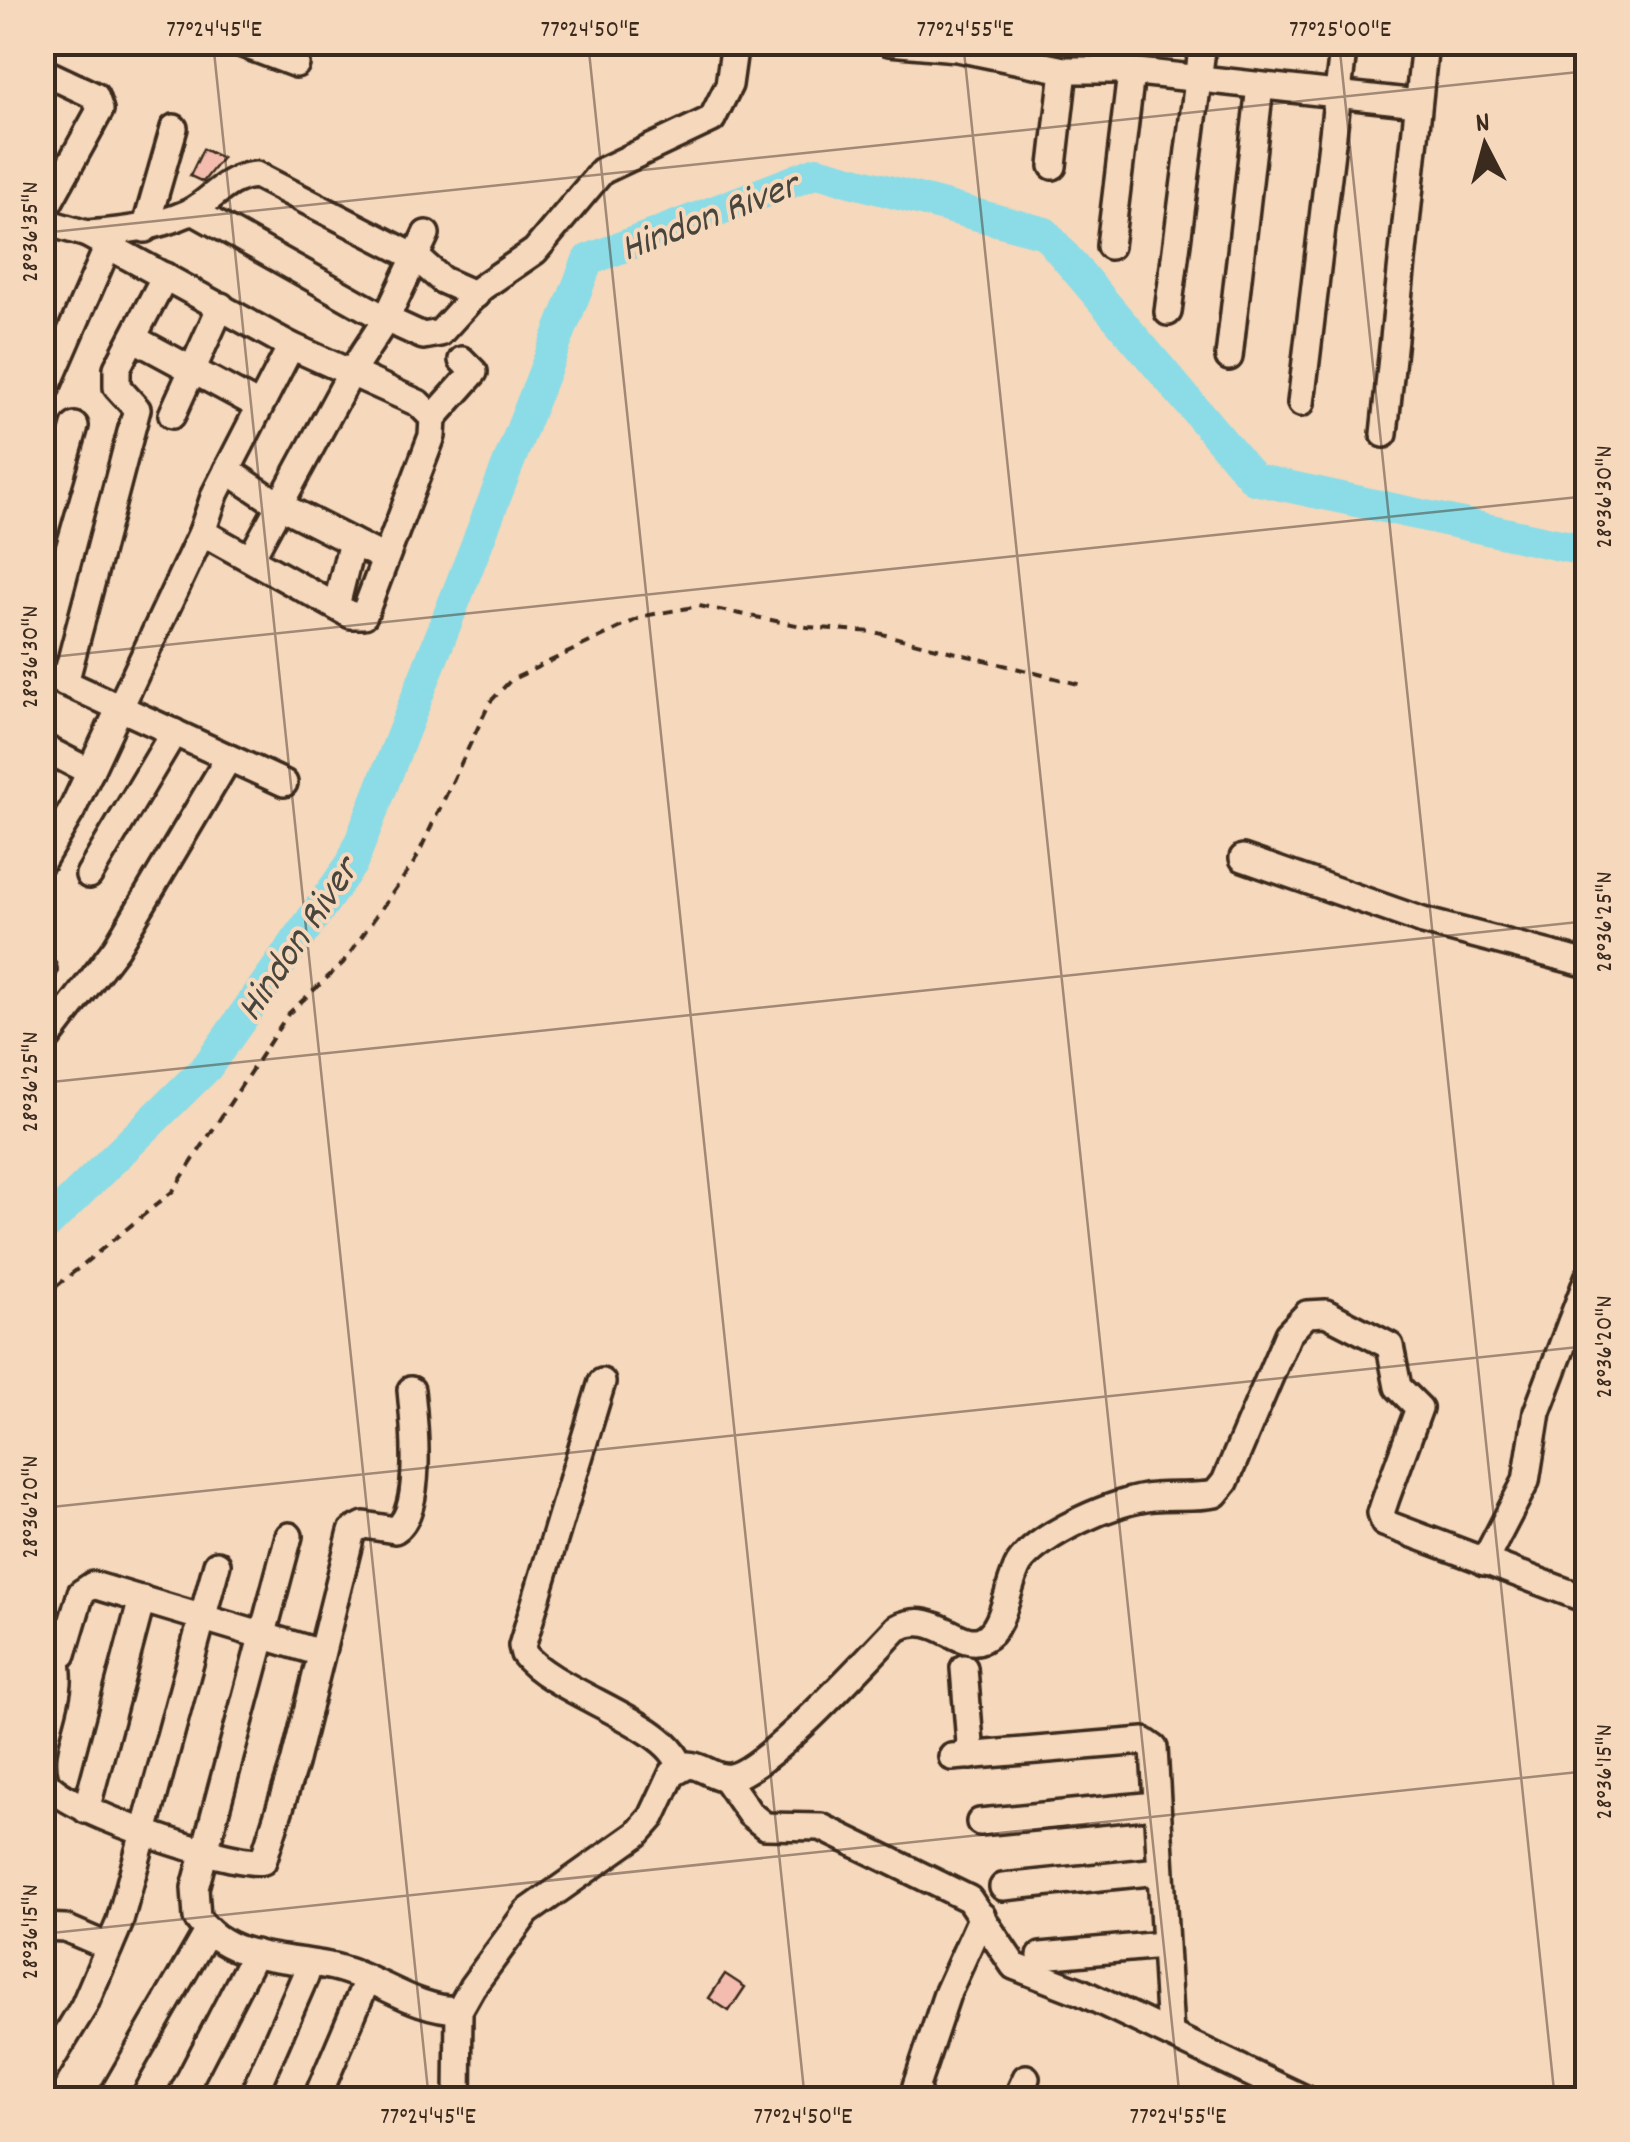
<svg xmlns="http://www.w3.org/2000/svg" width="1630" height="2142" font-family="Dekko,sans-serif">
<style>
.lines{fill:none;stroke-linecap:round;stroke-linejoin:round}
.river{stroke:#8bdce6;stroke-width:32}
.building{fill:#f3bcae;stroke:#3b2a1e;stroke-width:2.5}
.minor-casing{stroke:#3b2a1e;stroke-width:32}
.path{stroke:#3b2a1e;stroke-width:4;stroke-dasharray:10 8;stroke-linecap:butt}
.minor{stroke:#f6d8bc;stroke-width:25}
.ticks{fill:none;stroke:#3b2a1e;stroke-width:2.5;stroke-opacity:0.45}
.labels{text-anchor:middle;stroke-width:8;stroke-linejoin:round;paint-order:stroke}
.water-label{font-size:40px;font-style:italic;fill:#47453c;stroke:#f6d8bc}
.neatline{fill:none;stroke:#3b2a1e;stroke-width:4}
.ticks-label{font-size:25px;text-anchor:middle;fill:#3b2a1e}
</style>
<rect width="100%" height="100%" fill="#f6d8bc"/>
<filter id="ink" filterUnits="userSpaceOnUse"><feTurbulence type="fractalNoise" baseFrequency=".01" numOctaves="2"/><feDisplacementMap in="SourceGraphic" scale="20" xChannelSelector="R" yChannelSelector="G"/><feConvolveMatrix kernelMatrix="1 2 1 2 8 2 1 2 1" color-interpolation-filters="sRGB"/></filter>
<g filter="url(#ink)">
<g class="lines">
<polyline class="river" points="42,1229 207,1067 352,863 588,260 817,172 1045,233 1254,479 1588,551"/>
</g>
<g class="building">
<polygon points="203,149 222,158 203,182 190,176"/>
<polygon points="725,1974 745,1987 729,2011 709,1998"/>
</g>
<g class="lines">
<g class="minor-casing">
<g id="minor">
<polyline points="237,42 296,64"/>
<polyline points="889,42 957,48 1064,70 1120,70 1417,103"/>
<polyline points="1120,70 1123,42"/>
<polyline points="42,71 95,96 100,110 42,215"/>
<polyline points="1053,166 1064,70"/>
<polyline points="193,211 386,319 423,336 440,333 481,288 535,251 602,171 712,119 729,85 735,42"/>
<polyline points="42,221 87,234 291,346 418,403 433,418 432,436 364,615 351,615 202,532"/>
<polyline points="145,229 174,128"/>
<path d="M87,234C123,231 154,228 188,213C214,200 224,177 256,175L417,258L442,280L476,295"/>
<polyline points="1110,246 1131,73"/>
<polyline points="1168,312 1203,42"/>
<polyline points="133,338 259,406"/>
<polyline points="1229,357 1260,86"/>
<polyline points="42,398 108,246"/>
<polyline points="1301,403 1344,42"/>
<polyline points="172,415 221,306"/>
<polyline points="433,418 474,372 462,360"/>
<polyline points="1384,434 1425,42"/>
<polyline points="227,470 281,506 382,557"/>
<polyline points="42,540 75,426"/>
<polyline points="251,558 352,371 386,319 426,234"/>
<polyline points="336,606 352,542"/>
<polyline points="42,672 284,783"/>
<polyline points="65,683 137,409 117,387 117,368 165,276"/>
<polyline points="42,747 90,772"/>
<polyline points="1243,858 1423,921 1588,964"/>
<polyline points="42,861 72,810 202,532 215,494 291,346"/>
<polyline points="89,875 174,732"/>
<polyline points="42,970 43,970"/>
<polyline points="42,1045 116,948 228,759"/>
<path d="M602,1382L522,1646L524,1654C553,1693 674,1725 680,1768"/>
<path d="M289,1536L195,1888L197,1918C231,1965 293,1955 341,1969C383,1981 414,2009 459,2010"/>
<polyline points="1484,1562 1526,1481 1537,1412 1588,1278"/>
<polyline points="42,1658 63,1654 81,1593 93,1585 321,1653"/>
<path d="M56,1659C67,1699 33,1742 45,1780C53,1807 235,1868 263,1861L294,1764L352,1531L364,1525L395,1530C424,1512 414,1420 411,1390"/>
<polyline points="964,1668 971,1756"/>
<polyline points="952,1757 1144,1741 1154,1748 1170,2034"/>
<polyline points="725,1778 750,1814 765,1826 821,1827 969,1899 1014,1966 1081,1992 1307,2100"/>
<polyline points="86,1810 142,1599"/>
<polyline points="980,1822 1155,1805"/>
<polyline points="1003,1887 1159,1871"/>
<polyline points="42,1927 65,1928 109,1947"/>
<polyline points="1041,1956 1162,1945"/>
<polyline points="42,2075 84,2006 119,1924 217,1564"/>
<polyline points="110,2100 208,1930"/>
<polyline points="179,2100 255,1953"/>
<polyline points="251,2100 310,1965"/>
<polyline points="316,2100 367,1980"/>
<path d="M458,2100L459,2010L472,1987L527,1912L637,1834L652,1817L672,1774L688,1765C703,1765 715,1780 731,1777C766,1771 868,1658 897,1628C936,1608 958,1651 983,1639C1005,1629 1007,1584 1019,1564C1039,1534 1118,1499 1154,1497C1174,1495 1194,1498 1215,1494L1225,1482L1288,1334L1307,1314L1326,1313L1390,1346L1398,1387L1419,1408L1386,1498L1381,1513L1384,1523L1588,1600"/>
<polyline points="919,2100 916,2086 947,1994 982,1916"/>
<polyline points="1016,2100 1026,2078"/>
</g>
</g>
<polyline class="path" points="42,1298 173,1191 288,1014 343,963 415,861 490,702 511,680 644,616 699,606 807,627 874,632 1086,686"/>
<use href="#minor" class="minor"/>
</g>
</g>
<path class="ticks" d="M213,42L429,2100M588,42L805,2100M963,42L1180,2100M1339,42L1555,2100M42,233L1588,71M42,658L1588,496M42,1083L1588,921M42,1508L1588,1346M42,1934L1588,1771M42,1988L54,2100"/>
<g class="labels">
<g class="water-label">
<text transform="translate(708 214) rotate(-21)" y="14">Hindon River</text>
<text transform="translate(295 938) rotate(-56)" y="14">Hindon River</text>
</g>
</g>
<rect width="1630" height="2142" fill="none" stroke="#f6d8bc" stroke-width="110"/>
<g transform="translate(1485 145) rotate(354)" stroke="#f6d8bc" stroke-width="8" paint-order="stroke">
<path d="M0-8L18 38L0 25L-18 38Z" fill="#3b2a1e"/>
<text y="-15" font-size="28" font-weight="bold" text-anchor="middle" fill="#3b2a1e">N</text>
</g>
<rect x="55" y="55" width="1520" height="2032" class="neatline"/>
<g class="ticks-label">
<text x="214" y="36">77°24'45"E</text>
<text x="590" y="36">77°24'50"E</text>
<text x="965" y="36">77°24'55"E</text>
<text x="1340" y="36">77°25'00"E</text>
<text transform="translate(28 232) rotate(-90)" y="9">28°36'35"N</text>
<text transform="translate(1602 497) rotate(-90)" y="9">28°36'30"N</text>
<text transform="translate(28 657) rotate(-90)" y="9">28°36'30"N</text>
<text transform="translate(1602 922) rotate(-90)" y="9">28°36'25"N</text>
<text transform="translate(28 1082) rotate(-90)" y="9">28°36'25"N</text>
<text transform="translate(1602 1347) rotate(-90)" y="9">28°36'20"N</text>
<text transform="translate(28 1507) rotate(-90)" y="9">28°36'20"N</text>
<text transform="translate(1602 1772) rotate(-90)" y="9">28°36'15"N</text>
<text transform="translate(28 1932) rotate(-90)" y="9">28°36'15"N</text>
<text x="428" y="2123">77°24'45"E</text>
<text x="803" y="2123">77°24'50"E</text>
<text x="1178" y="2123">77°24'55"E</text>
</g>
</svg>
